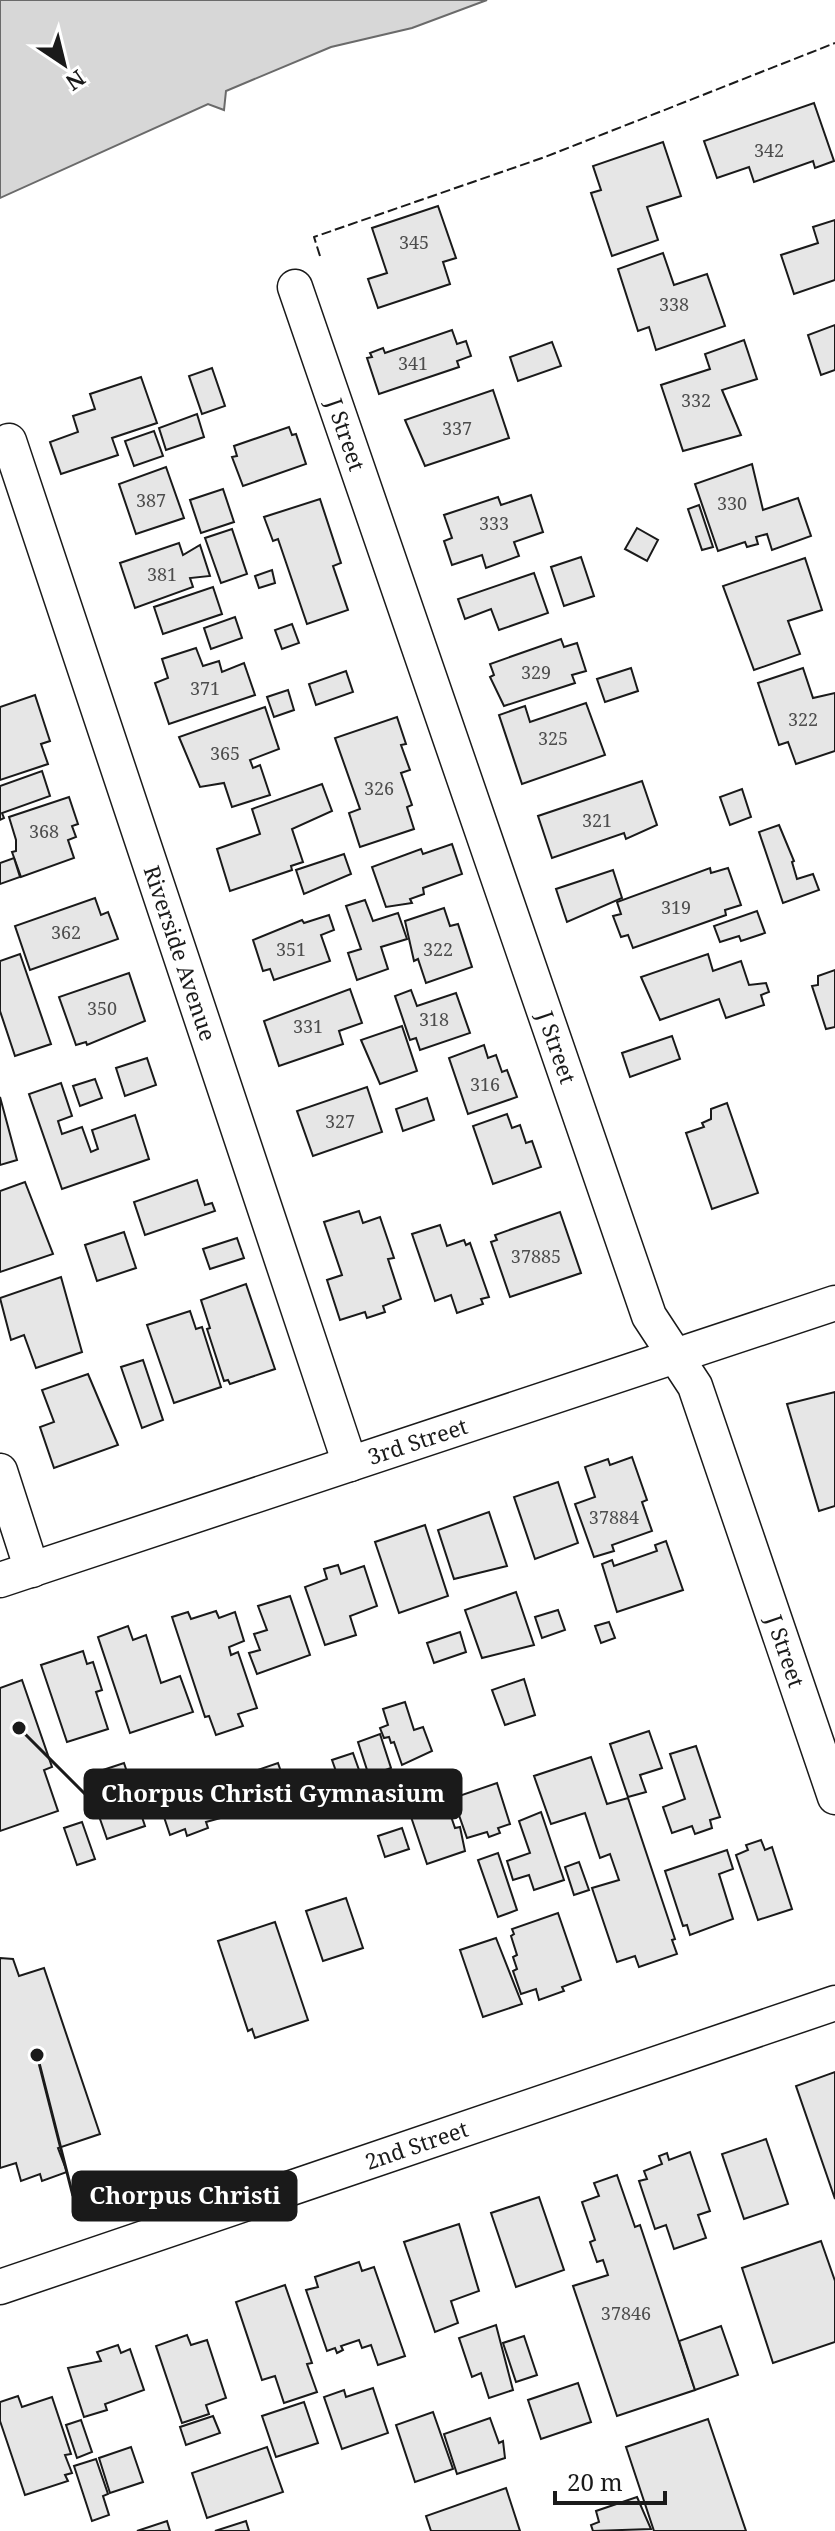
<svg xmlns="http://www.w3.org/2000/svg" width="835" height="2531" font-family="'Noto Serif',serif">
<style>
.water{fill:#d7d7d7;stroke:#6a6a6a;stroke-width:2}
.building{fill:#e6e6e6;stroke:#1a1a1a;stroke-width:2}
.lines{fill:none;stroke-linecap:round;stroke-linejoin:round}
.street-casing{stroke:#1a1a1a;stroke-width:37}
.street{stroke:#fff;stroke-width:34}
.fence{stroke:#1a1a1a;stroke-width:2;stroke-dasharray:10 4;stroke-linecap:butt}
.labels{text-anchor:middle;stroke-width:6;stroke-linejoin:round;paint-order:stroke}
.number-label{font-size:18px;fill:#4d4d4d}
.street-label{font-size:22px;fill:#1a1a1a;stroke:#fff}
.leader{fill:none;stroke:#1a1a1a;stroke-width:3}
.callout-dot{fill:#1a1a1a;stroke:#fff;stroke-width:3}
.callout{fill:#1a1a1a;stroke:#1a1a1a;stroke-width:3}
.callout-label{font-size:24px;text-anchor:middle;font-weight:bold;fill:#fff}
</style>
<rect width="100%" height="100%" fill="#fff"/>
<polygon class="water" points="0,0 487,0 412,28 331,47 226,91 224,110 208,104 0,198"/>
<g class="building">
<polygon points="814,103 834,161 815,168 813,161 754,182 749,167 717,178 704,141"/>
<polygon points="663,142 681,196 647,207 658,240 612,256 591,193 601,190 593,166"/>
<polygon points="438,206 456,258 443,262 450,284 378,308 368,279 387,273 372,228"/>
<polygon points="835,220 835,280 794,294 781,255 818,243 813,227"/>
<polygon points="663,253 674,285 707,274 725,326 656,350 649,327 638,331 618,269"/>
<polygon points="835,325 835,370 821,375 808,335"/>
<polygon points="452,330 457,344 466,341 471,356 457,361 459,367 379,394 367,358 372,357 370,353 383,348 385,353"/>
<polygon points="744,340 757,379 722,390 741,435 683,451 661,385 710,369 705,354"/>
<polygon points="552,342 561,366 518,381 510,357"/>
<polygon points="212,368 225,406 202,414 189,376"/>
<polygon points="141,377 157,423 112,438 118,455 61,474 50,442 78,432 73,416 95,409 90,394"/>
<polygon points="493,390 509,438 425,466 405,420"/>
<polygon points="197,414 204,437 166,450 159,428"/>
<polygon points="289,427 292,435 296,434 306,464 243,486 232,457 237,456 234,446"/>
<polygon points="154,431 163,456 134,466 125,441"/>
<polygon points="752,464 763,510 798,498 811,536 772,550 767,534 756,537 758,544 747,547 745,542 718,551 695,484"/>
<polygon points="166,467 184,518 136,534 119,484"/>
<polygon points="223,489 234,522 201,533 190,500"/>
<polygon points="531,495 543,532 514,542 519,556 486,568 482,555 452,565 444,541 452,538 444,515 498,497 501,505"/>
<polygon points="320,499 341,563 333,566 348,610 307,624 278,539 273,541 264,517"/>
<polygon points="699,505 713,547 702,550 688,509"/>
<polygon points="637,528 658,540 647,561 625,549"/>
<polygon points="232,529 247,574 221,583 205,538"/>
<polygon points="179,543 183,555 200,545 210,576 190,578 193,587 135,608 120,563"/>
<polygon points="581,557 594,596 564,606 551,567"/>
<polygon points="805,558 822,610 788,621 800,654 754,670 723,586"/>
<polygon points="272,570 275,583 259,588 255,576"/>
<polygon points="534,573 548,613 499,630 491,609 465,619 458,599"/>
<polygon points="213,587 222,614 163,634 154,607"/>
<polygon points="235,617 242,638 211,649 204,628"/>
<polygon points="292,624 299,643 282,649 275,630"/>
<polygon points="561,639 564,647 577,643 586,671 572,675 575,683 504,706 490,677 494,675 490,664"/>
<polygon points="196,648 203,666 219,661 222,672 244,663 255,695 169,724 155,683 168,678 162,659"/>
<polygon points="631,668 638,691 605,702 597,679"/>
<polygon points="803,668 813,698 835,693 835,751 796,764 788,742 779,745 758,683"/>
<polygon points="346,671 353,692 316,705 309,684"/>
<polygon points="288,690 294,710 274,717 267,697"/>
<polygon points="35,695 50,741 41,744 48,764 0,780 0,707"/>
<polygon points="586,703 605,755 522,784 499,715 525,706 530,722"/>
<polygon points="265,707 279,749 250,760 253,768 260,765 270,795 232,807 224,783 200,787 179,737"/>
<polygon points="397,717 406,744 401,745 410,770 401,773 412,805 407,807 414,829 360,847 349,813 360,809 335,738"/>
<polygon points="42,771 50,796 2,813 4,818 0,820 0,786"/>
<polygon points="642,781 657,825 626,839 624,833 552,858 538,816"/>
<polygon points="322,784 332,811 292,829 303,862 291,866 292,870 230,891 217,849 260,834 252,809"/>
<polygon points="742,789 751,817 730,825 720,797"/>
<polygon points="69,797 78,824 72,826 76,837 68,840 74,858 21,877 12,852 16,851 16,840 9,817"/>
<polygon points="779,825 794,861 792,862 797,879 813,874 819,890 783,903 759,832"/>
<polygon points="452,844 462,874 423,888 424,894 410,899 412,903 386,907 372,867 421,849 423,854"/>
<polygon points="344,854 351,874 304,894 296,870"/>
<polygon points="14,858 20,877 0,884 0,863"/>
<polygon points="710,868 711,873 728,868 741,905 725,910 726,915 633,948 628,935 621,937 613,916 621,914 617,902"/>
<polygon points="613,870 622,898 567,922 556,889"/>
<polygon points="95,898 101,915 108,912 118,939 30,970 15,926"/>
<polygon points="365,900 373,921 398,913 407,939 381,947 388,969 357,980 348,953 361,949 346,906"/>
<polygon points="444,908 450,926 458,924 472,967 426,983 418,959 414,961 405,921"/>
<polygon points="757,911 765,933 741,941 739,936 720,942 714,926"/>
<polygon points="329,915 334,930 321,935 330,961 274,980 270,969 263,971 253,940 302,920 304,923"/>
<polygon points="20,954 51,1044 15,1056 0,1011 0,961"/>
<polygon points="708,954 713,971 741,961 749,985 766,983 769,992 761,995 764,1005 726,1018 719,999 660,1020 641,977"/>
<polygon points="835,970 835,1027 826,1029 812,986 818,985 818,976"/>
<polygon points="129,973 145,1021 87,1045 86,1042 76,1045 59,997"/>
<polygon points="350,989 362,1023 339,1031 343,1044 279,1066 264,1021"/>
<polygon points="411,990 417,1006 456,993 470,1033 420,1050 416,1038 410,1040 395,996"/>
<polygon points="402,1026 417,1071 380,1084 361,1040"/>
<polygon points="672,1036 680,1059 630,1077 622,1053"/>
<polygon points="484,1045 488,1058 496,1055 502,1072 507,1070 517,1097 468,1114 449,1058"/>
<polygon points="147,1058 156,1085 125,1096 116,1068"/>
<polygon points="95,1079 102,1098 80,1106 73,1086"/>
<polygon points="61,1083 72,1116 58,1121 62,1134 82,1127 91,1152 98,1149 92,1130 135,1115 149,1159 62,1189 29,1094"/>
<polygon points="367,1087 382,1132 313,1156 297,1111"/>
<polygon points="0,1097 17,1160 0,1165"/>
<polygon points="427,1098 434,1120 403,1131 396,1109"/>
<polygon points="727,1103 758,1193 712,1209 686,1133 704,1127 702,1123 711,1119 711,1109"/>
<polygon points="507,1114 512,1128 520,1125 526,1143 532,1141 541,1167 493,1184 473,1126"/>
<polygon points="197,1180 205,1205 212,1203 215,1211 145,1235 134,1202"/>
<polygon points="25,1182 53,1254 0,1272 0,1191"/>
<polygon points="359,1211 363,1223 380,1217 394,1258 388,1259 401,1299 383,1306 385,1312 367,1318 365,1312 340,1320 327,1280 342,1275 324,1222"/>
<polygon points="560,1212 581,1273 510,1297 491,1242 497,1240 495,1235"/>
<polygon points="440,1225 447,1246 464,1240 466,1245 470,1243 489,1297 481,1299 483,1304 457,1313 451,1295 435,1301 412,1234"/>
<polygon points="124,1232 136,1268 97,1281 85,1245"/>
<polygon points="237,1238 244,1258 210,1269 203,1249"/>
<polygon points="61,1277 82,1352 36,1368 24,1335 11,1340 0,1298"/>
<polygon points="246,1284 275,1369 230,1384 228,1380 224,1381 207,1329 210,1328 201,1300"/>
<polygon points="190,1311 196,1329 202,1327 221,1387 174,1403 147,1325"/>
<polygon points="143,1360 163,1420 142,1428 121,1367"/>
<polygon points="88,1374 118,1445 54,1468 40,1427 54,1422 42,1390"/>
<polygon points="835,1392 835,1506 819,1511 787,1404"/>
<polygon points="632,1457 647,1500 642,1502 652,1531 612,1545 614,1551 594,1557 575,1504 595,1497 585,1467 608,1459 610,1465"/>
<polygon points="558,1482 578,1543 535,1559 514,1497"/>
<polygon points="489,1512 507,1566 454,1579 438,1530"/>
<polygon points="425,1525 448,1596 399,1613 375,1542"/>
<polygon points="666,1541 683,1590 617,1612 602,1564 612,1560 614,1566 657,1551 655,1545"/>
<polygon points="338,1565 341,1574 364,1566 377,1606 350,1616 356,1635 325,1645 305,1587 327,1579 324,1569"/>
<polygon points="516,1592 534,1645 482,1658 465,1610"/>
<polygon points="290,1596 310,1655 257,1674 249,1653 260,1650 254,1634 267,1630 258,1606"/>
<polygon points="558,1610 565,1630 542,1638 535,1617"/>
<polygon points="216,1611 219,1618 235,1612 244,1641 229,1647 231,1655 238,1652 257,1708 238,1714 243,1726 216,1735 209,1716 205,1717 172,1617 188,1612 191,1619"/>
<polygon points="609,1622 615,1638 601,1643 595,1626"/>
<polygon points="128,1626 133,1640 146,1635 161,1683 180,1676 193,1712 130,1733 98,1637"/>
<polygon points="460,1632 466,1652 434,1663 427,1643"/>
<polygon points="83,1651 87,1664 93,1662 102,1690 96,1692 108,1729 67,1742 41,1665"/>
<polygon points="524,1679 535,1715 505,1725 492,1690"/>
<polygon points="22,1680 52,1767 44,1770 58,1811 0,1831 0,1688"/>
<polygon points="405,1702 414,1730 423,1727 432,1751 402,1765 394,1742 391,1743 389,1737 384,1738 380,1728 388,1725 383,1709"/>
<polygon points="649,1731 662,1768 640,1775 646,1792 628,1797 610,1744"/>
<polygon points="380,1734 391,1768 369,1776 358,1742"/>
<polygon points="696,1746 720,1817 710,1820 712,1828 695,1834 692,1826 672,1833 663,1807 685,1799 670,1754"/>
<polygon points="353,1753 364,1784 343,1791 332,1760"/>
<polygon points="591,1757 607,1804 628,1798 675,1939 672,1940 677,1954 639,1967 635,1956 617,1962 592,1888 619,1880 610,1854 600,1858 585,1813 551,1824 534,1776"/>
<polygon points="124,1763 145,1826 107,1839 93,1799 105,1795 97,1772"/>
<polygon points="278,1763 292,1804 254,1816 247,1795 242,1797 240,1776"/>
<polygon points="209,1775 224,1817 206,1822 208,1828 187,1836 185,1829 170,1835 156,1793"/>
<polygon points="497,1783 510,1824 498,1828 500,1833 489,1837 487,1832 467,1838 453,1798"/>
<polygon points="445,1799 455,1828 460,1827 465,1851 427,1864 409,1811"/>
<polygon points="541,1812 564,1880 534,1890 529,1875 513,1880 507,1861 530,1853 519,1821"/>
<polygon points="82,1822 95,1859 77,1865 64,1828"/>
<polygon points="402,1828 409,1849 385,1857 378,1836"/>
<polygon points="761,1840 765,1850 772,1847 792,1909 758,1920 736,1855 748,1850 746,1845"/>
<polygon points="727,1850 733,1869 719,1874 733,1919 690,1935 687,1925 683,1926 665,1871"/>
<polygon points="498,1853 517,1910 498,1917 478,1860"/>
<polygon points="579,1862 589,1890 574,1895 565,1867"/>
<polygon points="346,1898 363,1948 323,1961 306,1911"/>
<polygon points="558,1913 581,1980 562,1987 564,1991 539,2000 536,1989 521,1994 513,1971 517,1969 513,1957 517,1955 511,1936 514,1934 512,1929"/>
<polygon points="275,1922 308,2020 255,2038 252,2029 248,2031 218,1941"/>
<polygon points="496,1938 522,2004 483,2017 460,1950"/>
<polygon points="0,1958 13,1959 19,1976 44,1968 100,2134 58,2148 67,2172 42,2181 40,2174 21,2181 16,2163 0,2168"/>
<polygon points="835,2072 835,2199 796,2086"/>
<polygon points="766,2139 788,2204 744,2219 722,2154"/>
<polygon points="690,2152 710,2211 698,2215 706,2238 674,2249 666,2225 655,2229 639,2181 647,2179 644,2171 662,2164 659,2156 667,2153 669,2160"/>
<polygon points="617,2175 635,2227 640,2225 695,2390 617,2416 573,2286 608,2275 603,2260 597,2262 590,2242 595,2240 582,2202 599,2196 594,2183"/>
<polygon points="539,2197 564,2270 516,2287 491,2213"/>
<polygon points="459,2224 479,2291 451,2301 458,2323 435,2332 404,2242"/>
<polygon points="821,2241 835,2281 835,2342 773,2363 742,2268"/>
<polygon points="359,2262 362,2271 374,2267 405,2356 378,2365 371,2345 362,2348 359,2340 341,2346 343,2350 337,2353 335,2348 327,2351 306,2290 318,2287 315,2277"/>
<polygon points="285,2285 312,2363 307,2364 317,2392 284,2403 275,2376 262,2380 236,2302"/>
<polygon points="496,2325 513,2390 489,2398 481,2373 472,2377 459,2338"/>
<polygon points="721,2326 738,2375 695,2390 679,2341"/>
<polygon points="187,2335 191,2345 207,2340 226,2398 206,2405 209,2414 182,2423 156,2346"/>
<polygon points="524,2336 537,2375 516,2382 503,2343"/>
<polygon points="118,2345 121,2353 130,2349 144,2390 105,2404 107,2410 84,2417 68,2368 101,2361 97,2352"/>
<polygon points="578,2383 591,2422 541,2439 528,2400"/>
<polygon points="373,2388 388,2433 342,2449 324,2397 344,2390 346,2397"/>
<polygon points="18,2396 22,2407 52,2397 71,2454 65,2455 72,2473 65,2475 68,2481 25,2495 0,2421 0,2402"/>
<polygon points="304,2402 318,2443 276,2457 262,2416"/>
<polygon points="433,2412 453,2469 415,2482 396,2425"/>
<polygon points="213,2416 220,2433 186,2445 180,2427"/>
<polygon points="490,2418 499,2443 503,2441 505,2458 457,2474 444,2434"/>
<polygon points="708,2419 746,2531 654,2531 626,2447"/>
<polygon points="81,2420 92,2452 77,2458 66,2425"/>
<polygon points="131,2447 143,2482 110,2493 99,2458"/>
<polygon points="267,2447 283,2492 207,2518 192,2473"/>
<polygon points="96,2459 108,2494 103,2496 109,2515 92,2521 74,2466"/>
<polygon points="506,2488 520,2531 431,2531 426,2516"/>
<polygon points="637,2497 651,2529 593,2531 591,2525 599,2522 596,2511"/>
<polygon points="167,2521 170,2531 137,2531"/>
<polygon points="246,2521 249,2531 215,2531"/>
</g>
<g class="lines">
<g class="street-casing">
<g id="street">
<path id="s1" d="M295,287L649,1316L695,1386L835,1797"/>
<path id="s2" d="M9,441L350,1464"/>
<polyline points="0,1471 32,1570"/>
<path id="s3" d="M0,1580L835,1303"/>
<path id="s4" d="M0,2287L835,2003"/>
</g>
</g>
<use href="#street" class="street"/>
<polyline class="fence" points="320,256 314,237 545,157 835,43"/>
</g>
<g class="labels">
<g class="number-label">
<text x="769" y="157">342</text>
<text x="414" y="249">345</text>
<text x="674" y="311">338</text>
<text x="413" y="370">341</text>
<text x="696" y="407">332</text>
<text x="457" y="435">337</text>
<text x="151" y="507">387</text>
<text x="732" y="510">330</text>
<text x="494" y="530">333</text>
<text x="162" y="581">381</text>
<text x="536" y="679">329</text>
<text x="205" y="695">371</text>
<text x="803" y="726">322</text>
<text x="553" y="745">325</text>
<text x="225" y="760">365</text>
<text x="379" y="795">326</text>
<text x="597" y="827">321</text>
<text x="44" y="838">368</text>
<text x="676" y="914">319</text>
<text x="66" y="939">362</text>
<text x="291" y="956">351</text>
<text x="438" y="956">322</text>
<text x="102" y="1015">350</text>
<text x="434" y="1026">318</text>
<text x="308" y="1033">331</text>
<text x="485" y="1091">316</text>
<text x="340" y="1128">327</text>
<text x="536" y="1263">37885</text>
<text x="614" y="1524">37884</text>
<text x="626" y="2320">37846</text>
</g>
<g class="street-label">
<text dy="8" stroke="none"><textPath href="#s1" startOffset="156">J Street</textPath></text>
<text dy="8" stroke="none"><textPath href="#s2" startOffset="540">Riverside Avenue</textPath></text>
<text dy="8" stroke="none"><textPath href="#s1" startOffset="804">J Street</textPath></text>
<text dy="8" stroke="none"><textPath href="#s3" startOffset="440">3rd Street</textPath></text>
<text dy="8" stroke="none"><textPath href="#s1" startOffset="1452">J Street</textPath></text>
<text dy="8" stroke="none"><textPath href="#s4" startOffset="440">2nd Street</textPath></text>
</g>
</g>
<path class="leader" d="M19 1728L85 1794M37 2055L73 2196"/>
<g class="callout-dot">
<circle cx="19" cy="1728" r="8"/>
<circle cx="37" cy="2055" r="8"/>
</g>
<g class="callout">
<rect x="85" y="1770" width="376" height="48" rx="8"/>
<rect x="73" y="2172" width="223" height="48" rx="8"/>
</g>
<g class="callout-label">
<text x="273" y="1802">Chorpus Christi Gymnasium</text>
<text x="185" y="2204">Chorpus Christi</text>
</g>
<g transform="translate(64 64) rotate(145)" stroke="#ffffff" stroke-width="6" paint-order="stroke">
<path d="M0-6L14 30L0 20L-14 30Z" fill="#1a1a1a"/>
<text y="-12" font-size="22" font-weight="bold" text-anchor="middle" fill="#1a1a1a">N</text>
</g>
<path d="M555 2491v12h110v-12" fill="none" stroke="#1a1a1a" stroke-width="4"/>
<text x="567" y="2491" font-size="24" fill="#1a1a1a" stroke="#ffffff" stroke-width="6" paint-order="stroke">20 m</text>
</svg>
